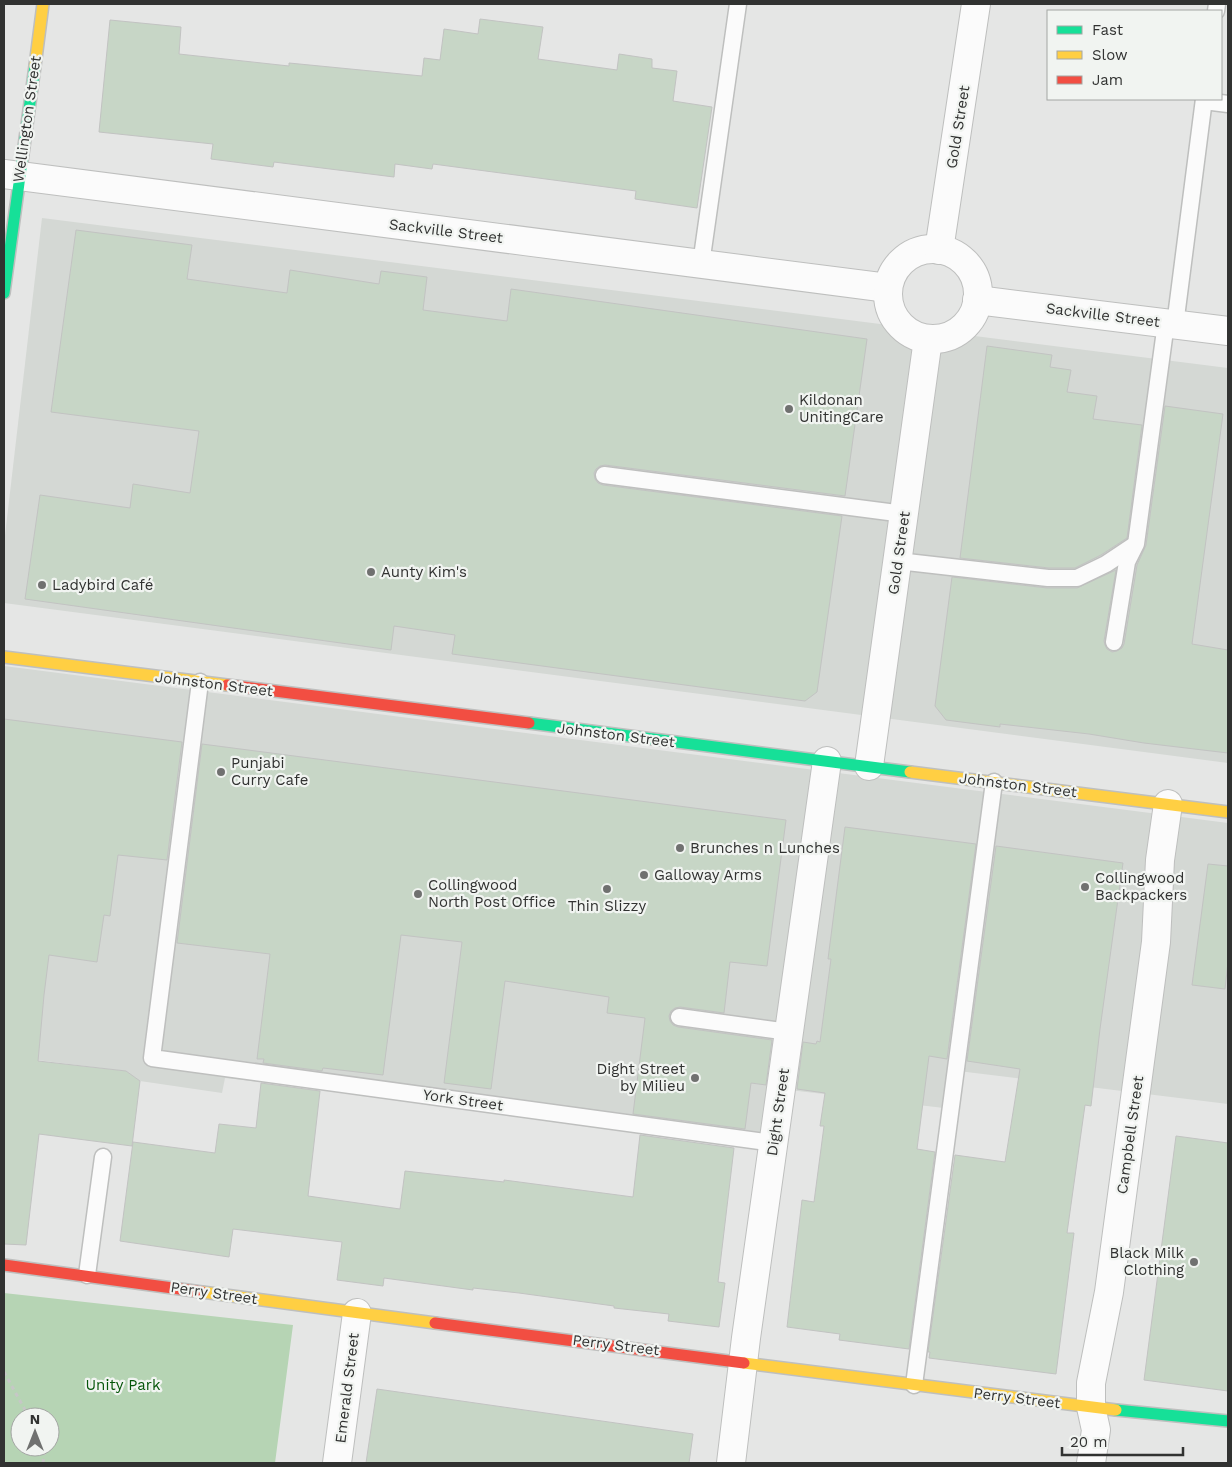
<svg xmlns="http://www.w3.org/2000/svg" width="1232" height="1467" font-family="'Work Sans',sans-serif">
<style>
.built{fill:#d4d8d4}
.green{fill:#b6d4b4;fill-rule:evenodd}
.building{fill:#c7d6c6;stroke:#c2c3c2}
.lines{fill:none;stroke-linecap:round;stroke-linejoin:round}
.lane-casing{stroke:#bebfbe;stroke-width:19}
.street-casing{stroke:#bebfbe;stroke-width:30}
.fast-casing{stroke:#bebfbe;stroke-width:14}
.slow-casing{stroke:#bebfbe;stroke-width:14}
.jam-casing{stroke:#bebfbe;stroke-width:14}
.path{stroke:#c6c7c6;stroke-width:3;stroke-dasharray:4 4;stroke-linecap:butt}
.lane{stroke:#fbfbfb;stroke-width:16}
.street{stroke:#fbfbfb;stroke-width:28}
.fast{stroke:#16e098;stroke-width:11}
.slow{stroke:#ffcf43;stroke-width:11}
.jam{stroke:#f24e42;stroke-width:11}
.poi-dot{fill:#707170;stroke:#f1f4f1;stroke-width:2}
.labels{text-anchor:middle;stroke-width:4.5;stroke-linejoin:round;paint-order:stroke}
.street-label{font-size:15px;fill:#313231;stroke:#f1f4f1}
.poi-label{font-size:15px;fill:#313231;stroke:#f1f4f1;text-anchor:start}
.park-label{font-size:15px;fill:#055509;stroke:#f1f4f1}
</style>
<rect width="100%" height="100%" fill="#e5e6e5"/>
<g class="built">
<polygon points="42,218 1228,368 1228,763 4,603 4,544"/>
<polygon points="4,666 1228,823 1228,1104 950,1070 944,1108 772,1088 764,1140 225,1078 222,1093 140,1081 126,1071 4,1056"/>
</g>
<path class="green" d="M4,1293L293,1325L275,1463H4ZM20,1417H50V1447H20Z"/>
<g class="building">
<polygon points="480,19 543,27 538,59 617,70 619,54 652,59 652,68 677,71 673,101 712,107 697,208 635,199 636,191 433,164 432,169 395,164 394,177 274,162 273,167 211,159 213,144 99,132 110,20 181,27 179,54 289,66 289,63 422,76 424,58 440,60 444,29 478,34"/>
<polygon points="76,230 192,245 187,279 287,293 290,270 379,284 381,271 427,277 423,310 507,321 511,289 867,339 845,496 605,465 600,466 596,469 594,473 595,479 598,483 603,485 842,516 817,692 805,701 452,654 455,635 394,626 391,650 25,599 40,495 130,508 133,484 190,493 199,431 51,412"/>
<polygon points="987,346 1052,355 1050,367 1071,370 1067,392 1097,396 1093,419 1142,425 1127,538 1101,555 1075,568 1049,568 960,558"/>
<polygon points="1165,406 1223,414 1192,644 1228,650 1228,753 1144,743 1089,734 1000,724 1000,727 946,720 935,706 952,577 1047,588 1077,588 1116,570 1104,641 1105,645 1107,649 1112,652 1117,651 1122,648 1124,644 1137,565 1146,545"/>
<polygon points="4,719 182,742 167,860 118,855 110,916 104,915 97,962 49,955 44,995 38,1061 126,1071 140,1081 132,1146 39,1134 26,1245 4,1244"/>
<polygon points="202,744 786,820 767,966 730,962 724,1013 680,1007 675,1008 671,1011 669,1016 670,1021 673,1025 678,1027 772,1040 766,1085 751,1083 745,1129 633,1114 645,1018 607,1013 609,997 505,981 491,1089 444,1083 462,942 401,935 383,1075 323,1068 322,1071 263,1063 264,1059 257,1059 270,954 177,943"/>
<polygon points="845,827 976,844 947,1059 929,1056 917,1149 935,1152 909,1349 839,1340 840,1334 787,1327 802,1200 814,1202 824,1126 820,1126 825,1093 797,1089 803,1042 816,1044 817,1041 820,1042 831,959 828,959"/>
<polygon points="996,846 1123,863 1100,1029 1091,1106 1085,1105 1067,1233 1074,1233 1056,1374 929,1358 930,1352 928,1352 955,1155 1005,1162 1020,1069 967,1061"/>
<polygon points="1208,864 1228,866 1228,962 1225,989 1192,985"/>
<polygon points="261,1083 320,1091 308,1196 400,1209 405,1171 504,1182 504,1180 633,1197 640,1135 734,1148 718,1282 725,1283 719,1327 668,1321 669,1314 614,1308 614,1306 519,1293 473,1288 473,1290 384,1278 383,1286 337,1280 342,1242 233,1229 229,1257 120,1241 133,1142 215,1153 219,1124 256,1128"/>
<polygon points="1176,1136 1228,1143 1228,1391 1144,1380"/>
<polygon points="377,1389 693,1434 689,1463 366,1463"/>
</g>
<g class="lines">
<g class="lane-casing">
<g id="lane">
<polyline points="1216,11 1217,4"/>
<polyline points="1204,101 1228,104"/>
<polyline points="701,264 738,4"/>
<polyline points="1175,325 1204,99"/>
<polyline points="604,475 904,514"/>
<polyline points="898,561 1048,578 1077,578 1106,564 1133,546"/>
<polyline points="1114,642 1127,562 1136,544 1166,323"/>
<polyline points="200,682 152,1058 773,1143"/>
<polyline points="679,1017 789,1032"/>
<polyline points="87,1275 103,1157"/>
<polyline points="914,1385 994,782"/>
</g>
</g>
<g class="street-casing">
<g id="street">
<polyline points="4,174 888,288"/>
<circle cx="933" cy="294" r="45"/>
<polyline points="939,250 976,4"/>
<polyline points="977,300 1228,331"/>
<polyline points="869,766 928,339"/>
<polyline points="337,1463 357,1313"/>
<polyline points="731,1463 746,1338 827,761"/>
<polyline points="1091,1463 1096,1430 1091,1407 1091,1383 1109,1292 1156,942 1160,860 1168,804"/>
</g>
</g>
<g class="fast-casing">
<g id="fast">
<polyline points="4,293 35,66"/>
<polyline points="529,723 910,772"/>
<polyline points="1116,1410 1228,1421"/>
</g>
</g>
<g class="slow-casing">
<g id="slow">
<polyline points="35,66 43,4"/>
<polyline points="4,657 227,685"/>
<polyline points="910,772 1228,812"/>
<polyline points="202,1292 435,1323"/>
<polyline points="744,1363 1116,1410"/>
</g>
</g>
<g class="jam-casing">
<g id="jam">
<polyline points="227,685 529,723"/>
<polyline points="4,1265 202,1292"/>
<polyline points="435,1323 744,1363"/>
</g>
</g>
<g class="path">
<polyline points="4,1372 29,1417"/>
<polyline points="43,1463 45,1447"/>
</g>
<use href="#lane" class="lane"/>
<use href="#street" class="street"/>
<use href="#fast" class="fast"/>
<use href="#slow" class="slow"/>
<use href="#jam" class="jam"/>
</g>
<g class="poi-dot">
<circle cx="789" cy="409" r="5"/>
<circle cx="371" cy="572" r="5"/>
<circle cx="42" cy="585" r="5"/>
<circle cx="221" cy="772" r="5"/>
<circle cx="680" cy="848" r="5"/>
<circle cx="644" cy="875" r="5"/>
<circle cx="1085" cy="887" r="5"/>
<circle cx="607" cy="889" r="5"/>
<circle cx="418" cy="894" r="5"/>
<circle cx="695" cy="1078" r="5"/>
<circle cx="1194" cy="1262" r="5"/>
</g>
<g class="labels">
<g class="street-label">
<text transform="translate(27 119) rotate(-82)" y="5">Wellington Street</text>
<text transform="translate(958 127) rotate(-81)" y="5">Gold Street</text>
<text transform="translate(446 231) rotate(7)" y="5">Sackville Street</text>
<text transform="translate(1103 315) rotate(7)" y="5">Sackville Street</text>
<text transform="translate(899 553) rotate(-82)" y="5">Gold Street</text>
<text transform="translate(214 684) rotate(7)" y="5">Johnston Street</text>
<text transform="translate(616 735) rotate(7)" y="5">Johnston Street</text>
<text transform="translate(1018 785) rotate(7)" y="5">Johnston Street</text>
<text transform="translate(463 1100) rotate(8)" y="5">York Street</text>
<text transform="translate(778 1112) rotate(-82)" y="5">Dight Street</text>
<text transform="translate(1130 1135) rotate(-82)" y="5">Campbell Street</text>
<text transform="translate(214 1293) rotate(8)" y="5">Perry Street</text>
<text transform="translate(616 1345) rotate(7)" y="5">Perry Street</text>
<text transform="translate(347 1388) rotate(-83)" y="5">Emerald Street</text>
<text transform="translate(1017 1398) rotate(7)" y="5">Perry Street</text>
</g>
<g class="poi-label">
<text x="799" y="405">Kildonan<tspan x="799" dy="17">UnitingCare</tspan></text>
<text x="381" y="577">Aunty Kim's</text>
<text x="52" y="590">Ladybird Café</text>
<text x="231" y="768">Punjabi<tspan x="231" dy="17">Curry Cafe</tspan></text>
<text x="690" y="853">Brunches n Lunches</text>
<text x="654" y="880">Galloway Arms</text>
<text x="1095" y="883">Collingwood<tspan x="1095" dy="17">Backpackers</tspan></text>
<text x="428" y="890">Collingwood<tspan x="428" dy="17">North Post Office</tspan></text>
<text x="607" y="911" text-anchor="middle">Thin Slizzy</text>
<text x="685" y="1074" text-anchor="end">Dight Street<tspan x="685" dy="17">by Milieu</tspan></text>
<text x="1184" y="1258" text-anchor="end">Black Milk<tspan x="1184" dy="17">Clothing</tspan></text>
</g>
<g class="park-label">
<text x="123" y="1390">Unity Park</text>
</g>
</g>
<rect width="1232" height="1467" fill="none" stroke="#313231" stroke-width="10"/>
<rect x="1047" y="10" width="175" height="90" fill="#f1f4f1" stroke="#a4a6a4"/>
<rect x="1057" y="26" width="25" height="8" fill="#16e098" stroke="#a4a6a4"/>
<text x="1092" y="35" font-size="15" fill="#313231">Fast</text>
<rect x="1057" y="51" width="25" height="8" fill="#ffcf43" stroke="#a4a6a4"/>
<text x="1092" y="60" font-size="15" fill="#313231">Slow</text>
<rect x="1057" y="76" width="25" height="8" fill="#f24e42" stroke="#a4a6a4"/>
<text x="1092" y="85" font-size="15" fill="#313231">Jam</text>
<g transform="translate(35 1432)"><circle r="24" fill="#f1f4f1" stroke="#a4a6a4"/>
<path d="M0-4L9 19L0 12L-9 19Z" fill="#707170"/>
<text y="-8" font-size="14" font-weight="bold" text-anchor="middle" fill="#313231">N</text>
</g>
<path d="M1062 1447v8h121v-8" fill="none" stroke="#313231" stroke-width="2.5"/>
<text x="1070" y="1447" font-size="15" fill="#313231" stroke="#f1f4f1" stroke-width="4" paint-order="stroke">20 m</text>
</svg>
